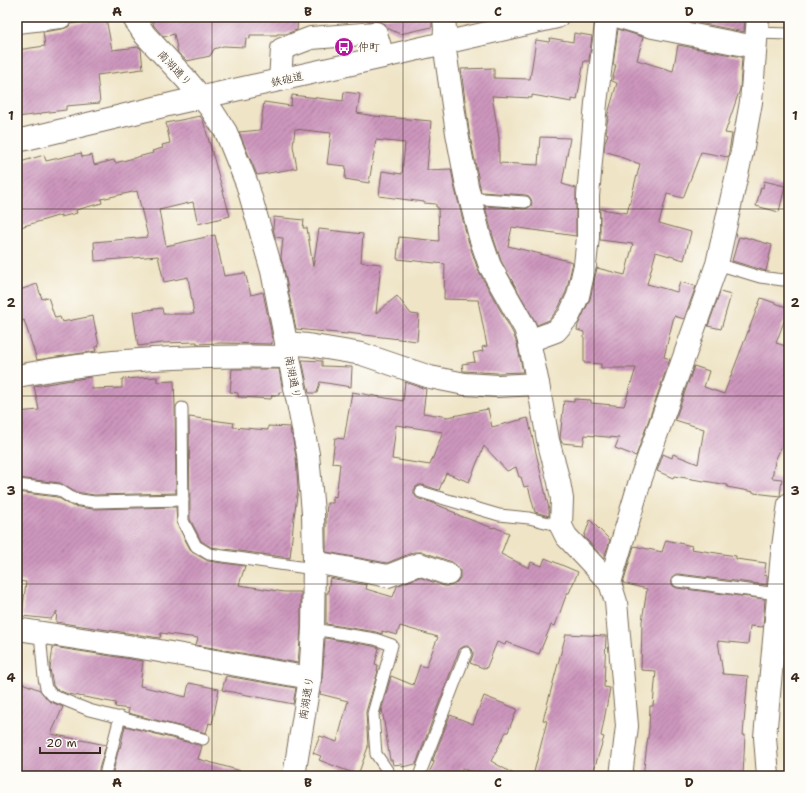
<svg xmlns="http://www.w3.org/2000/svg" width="806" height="793" font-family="'Shantell Sans','Klee One',sans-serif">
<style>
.building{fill:url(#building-hatch);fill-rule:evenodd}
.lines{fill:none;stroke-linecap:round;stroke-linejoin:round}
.lane-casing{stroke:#7a6b59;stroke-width:13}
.street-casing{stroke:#7a6b59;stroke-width:24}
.secondary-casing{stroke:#7a6b59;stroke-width:24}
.lane{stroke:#fff;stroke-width:11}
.street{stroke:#fff;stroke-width:22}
.secondary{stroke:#fff;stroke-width:22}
.grid{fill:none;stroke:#3b2a1e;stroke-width:1;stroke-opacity:0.55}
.labels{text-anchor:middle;stroke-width:4;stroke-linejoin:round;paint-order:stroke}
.poi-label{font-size:11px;fill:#3b2a1e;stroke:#fdfcf7;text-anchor:start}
.street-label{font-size:11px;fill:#3b2a1e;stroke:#fdfcf7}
.neatline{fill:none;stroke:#3b2a1e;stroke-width:1.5}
.grid-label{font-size:13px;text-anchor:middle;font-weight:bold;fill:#3b2a1e}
</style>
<defs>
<pattern id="building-hatch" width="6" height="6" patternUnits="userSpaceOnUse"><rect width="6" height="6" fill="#cd96bd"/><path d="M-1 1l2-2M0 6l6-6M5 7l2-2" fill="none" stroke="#a87b99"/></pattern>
</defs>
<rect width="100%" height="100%" fill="#fdfcf7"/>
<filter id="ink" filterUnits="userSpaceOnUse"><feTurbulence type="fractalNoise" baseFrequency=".025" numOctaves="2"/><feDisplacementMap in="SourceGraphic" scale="8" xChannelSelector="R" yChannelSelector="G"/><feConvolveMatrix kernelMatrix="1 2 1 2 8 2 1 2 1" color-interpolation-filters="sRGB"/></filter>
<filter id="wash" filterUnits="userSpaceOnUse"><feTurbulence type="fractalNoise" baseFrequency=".012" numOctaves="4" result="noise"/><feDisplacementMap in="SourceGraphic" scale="16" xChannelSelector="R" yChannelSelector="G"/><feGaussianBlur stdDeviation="0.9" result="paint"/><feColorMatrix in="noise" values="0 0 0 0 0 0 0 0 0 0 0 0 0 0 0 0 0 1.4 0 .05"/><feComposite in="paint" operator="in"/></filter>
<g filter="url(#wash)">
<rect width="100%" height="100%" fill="#efe4c6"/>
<g id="blocks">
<g class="building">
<polygon points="151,17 298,17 297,30 286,34 277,34 277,35 250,35 250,39 246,38 245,47 223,46 214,49 210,56 187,61 178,53 174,34 164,37 154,26"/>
<polygon points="361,17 432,17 432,27 400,34 387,28 385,24 381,22 375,21 370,21"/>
<polygon points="684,17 745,17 744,32 684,20"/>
<polygon points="106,18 112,50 139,47 141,49 143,69 97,75 100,103 66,106 66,110 41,113 41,114 17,117 17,57 18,57 17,50 45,46 43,32 62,29 68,27 71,24"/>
<polygon points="618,29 643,37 637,60 673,71 678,45 742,57 740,89 725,133 732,134 728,157 701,152 683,198 667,194 659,223 691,232 684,260 656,252 647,284 677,292 680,282 696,286 684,319 674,316 664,357 670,359 636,456 615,448 619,438 585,435 583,445 562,443 560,438 564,401 574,402 574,399 591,400 591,403 624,406 636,368 601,368 601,364 584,363 584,332 577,330 578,325 580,321 590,299 597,268 625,275 633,244 600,240 600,209 627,213 640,164 620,157 620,156 604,151 605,142 608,134 606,133 607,123 609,116 607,116 608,114 617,83 612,81 616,65 613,65"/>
<polygon points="574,33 592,36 589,61 584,61 577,100 572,99 572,102 532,95 532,98 492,96 499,138 499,163 538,165 540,137 570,138 562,184 576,188 576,236 512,227 508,246 573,262 566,292 558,309 549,320 537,325 501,261 492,233 485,206 525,209 528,208 531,206 532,202 531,199 529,196 526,195 481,192 469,131 461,69 494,68 494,78 530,79 536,40 549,42 550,38 573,42"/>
<polygon points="344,92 360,94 357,113 374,116 431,121 427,170 451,169 455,189 468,240 478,270 513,333 517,344 523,372 498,373 463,371 462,364 475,362 473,353 483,351 482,347 487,346 478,300 444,299 445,264 397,259 399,237 439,241 438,207 436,207 436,204 424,203 424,202 379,196 382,171 402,174 405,143 376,140 369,183 345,179 346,166 327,164 331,133 295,129 293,146 297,168 257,175 239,132 260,130 264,102 291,106 292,95 343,101"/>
<polygon points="200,116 203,120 230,216 198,224 193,202 159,210 166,246 215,235 224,276 245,273 251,295 263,292 271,331 272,344 220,343 197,344 197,342 162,343 138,346 133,312 162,308 163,314 194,314 188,277 164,282 158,256 95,261 94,242 148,237 137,191 101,199 102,203 76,210 77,213 61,217 61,215 17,228 17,163 44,155 46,161 81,153 82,157 92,155 94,165 114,160 115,163 153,153 152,151 163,148 162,145 170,143 166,123"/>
<polygon points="764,181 785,186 779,212 756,206 761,187 763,188"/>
<polygon points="274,217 304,220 303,228 307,228 313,267 319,229 363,234 361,262 381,264 376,313 397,296 411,314 419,315 417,341 347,333 347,334 296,329 284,269 281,258 283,238 275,237 273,228"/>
<polygon points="739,237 744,238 744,237 772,245 766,271 732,261"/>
<polygon points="37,284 42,299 48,297 55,318 60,317 62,322 93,316 99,346 95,347 96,351 37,360 24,320 17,323 17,291"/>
<polygon points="720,292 731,295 721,329 708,326"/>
<polygon points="761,298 789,308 776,343 789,347 789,411 785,425 789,426 789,429 783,445 782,445 775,461 772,478 782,479 780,496 754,493 754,492 727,487 728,485 674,476 673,478 657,471 663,454 672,458 673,454 698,464 704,429 675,420 694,366 709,371 704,387 724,394"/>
<polygon points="302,360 322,361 322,366 352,367 351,387 320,382 317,393 309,393"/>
<polygon points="232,369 279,369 283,392 279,392 279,395 272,395 271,399 238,397 238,393 230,392"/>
<polygon points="91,377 92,389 122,388 122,379 157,377 157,382 174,381 175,406 176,493 94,495 76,492 60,483 17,478 17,412 39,410 34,386"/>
<path d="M405,382L426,389L423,413L448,417L488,409L492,427L528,418L549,509V516L535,512L528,486L524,487L521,477H519L516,467L507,471L484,446L469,482L446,473L439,490L423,485H419L416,487L414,490V493L416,497L419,499L434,503V504L448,509V510L456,513L455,514L493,528L494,527L509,533L501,554L529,568L531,562L542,566L545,558L578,572L569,593H567L555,626L551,625L539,654L506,642L505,645L497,642L486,669L470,663L473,655V652L472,649L468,646H465L461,648L459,650L416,764L402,767V764L393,765L392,760H390L382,709L380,715L391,676L413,685L420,665L426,667L438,637L400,626L397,635L382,631V634L376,632L326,624V593H328L330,578L367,585L366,589L393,597L397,586L419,577L444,586H451L456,583L460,578V571L457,566L452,562L423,552H414L387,563L326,552V517L327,503H333V496L336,497L340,464L332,463L335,438L344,439L352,392L403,401ZM396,425L443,432L430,465L392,459Z"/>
<polygon points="189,417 234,423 233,427 268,430 268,426 290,427 291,435 292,435 296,456 298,489 294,517 290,558 211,547 201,541 190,519"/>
<polygon points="17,492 57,497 72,506 93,509 176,507 177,524 190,549 192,552 208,561 245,566 239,585 284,592 301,592 301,629 298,663 196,645 198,638 161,633 160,638 56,622 57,611 51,619 22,616 26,582 17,581"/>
<polygon points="590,520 610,540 604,558 584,537"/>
<polygon points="666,540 692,546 691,549 736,556 736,559 766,563 764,576 767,575 767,585 679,574 676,574 673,576 671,580 672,584 673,586 677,588 765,599 763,627 750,626 748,644 718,641 723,674 748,676 743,735 745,735 743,776 643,776 649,729 650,706 653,706 656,671 641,670 642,621 647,589 623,583 634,546 662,552"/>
<polygon points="566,634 606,636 604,687 610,688 601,736 604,737 592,776 533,776 547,721 543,720"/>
<polygon points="325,638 373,646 379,648 375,664 378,665 377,671 378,671 366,712 368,747 358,775 319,760 321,756 313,753 320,736 337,742 348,701 320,694 322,679"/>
<polygon points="53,647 143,661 140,686 186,697 189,683 219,689 212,724 209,723 206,733 128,713 129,709 115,707 116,703 68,694 56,689 53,685 50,669"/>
<polygon points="226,676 296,688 293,704 222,690"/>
<polygon points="17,681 40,690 49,701 63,707 51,734 106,745 99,769 99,776 17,776"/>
<polygon points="484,696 517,709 508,732 506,732 491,761 517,776 478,776 462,768 458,776 427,776 435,761 432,762 450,715 473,724"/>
<polygon points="125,726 202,746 198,759 241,771 240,776 165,776 150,772 149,776 113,776 113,772 119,747 120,748"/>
</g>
</g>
</g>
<g filter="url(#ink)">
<use href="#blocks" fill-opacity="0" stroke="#7a6b59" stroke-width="1"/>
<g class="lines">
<g class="lane-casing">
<g id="lane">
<polyline points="757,33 789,34"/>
<polyline points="470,198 525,202"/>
<polyline points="717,264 760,277 783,280 789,277"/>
<polyline points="182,408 183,521 196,546 209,554 314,569"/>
<polyline points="17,485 59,490 73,499 94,502 183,500"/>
<polyline points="421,492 499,515 529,518 561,526"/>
<polyline points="678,581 778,594"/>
<polyline points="313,629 375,639 392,645 373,714 376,754 391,776"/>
<polyline points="40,633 44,678 46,688 52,695 89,710 203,739"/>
<polyline points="106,776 106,771 120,717"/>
<polyline points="419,776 466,653"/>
</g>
</g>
<g class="street-casing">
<g id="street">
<polyline points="133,17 145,35 185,78 202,98 211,109 226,132 247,184 272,271 308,454 313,513 314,562 313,629 310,678 294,776"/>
<polyline points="444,17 445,29 444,43 457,133 467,186 480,237 490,266 525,328 529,341 538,384 548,440 559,482 562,499 561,526 566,536 610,583 616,602 627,726 621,776"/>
<polyline points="620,17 653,27 755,47"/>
<polyline points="17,22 61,17"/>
<polyline points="280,80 282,49 311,38 376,33 383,57"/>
<polyline points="529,341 556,331 569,316 578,296 585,265 588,237 588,196 596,103 607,17"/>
<polyline points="286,343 308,345 362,354 430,377 465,384 498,386 538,384"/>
<path d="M17,376C107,358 198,355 289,357"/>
<polyline points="314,562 388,576 419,564 448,574"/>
<polyline points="610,583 640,481 717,264 742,152 751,102 758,17"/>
<polyline points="17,629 154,650 310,678"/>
<polyline points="768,776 765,737 782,554 789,504"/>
</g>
</g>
<g class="secondary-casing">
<polyline id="secondary" points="17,141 176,103 383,57 557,17"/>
</g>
<use href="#lane" class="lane"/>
<use href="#street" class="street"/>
<use href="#secondary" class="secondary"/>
</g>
</g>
<path class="grid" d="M212,17V776M403,17V776M594,17V776M17,209H789M17,396H789M17,584H789"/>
<defs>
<g id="bus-disc" transform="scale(1)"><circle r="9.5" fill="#b5179e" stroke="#fdfcf7"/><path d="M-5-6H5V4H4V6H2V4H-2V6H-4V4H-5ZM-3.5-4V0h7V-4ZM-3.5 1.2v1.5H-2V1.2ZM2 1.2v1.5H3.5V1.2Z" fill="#fff"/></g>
</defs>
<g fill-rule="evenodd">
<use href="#bus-disc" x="344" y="47"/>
</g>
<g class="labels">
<g class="poi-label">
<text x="358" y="51">仲町</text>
</g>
<g class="street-label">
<text transform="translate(175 68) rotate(47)" y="4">南湖通り</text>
<text transform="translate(287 79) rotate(-13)" y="4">鉄砲道</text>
<text transform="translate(293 377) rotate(79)" y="4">南湖通り</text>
<text transform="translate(306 698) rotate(-81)" y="4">南湖通り</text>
</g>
</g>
<rect width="806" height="793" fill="none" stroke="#fdfcf7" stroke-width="44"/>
<path d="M40 747v6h60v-6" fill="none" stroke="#3b2a1e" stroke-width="2"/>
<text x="46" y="747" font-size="12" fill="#3b2a1e" stroke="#fdfcf7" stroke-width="3" paint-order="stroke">20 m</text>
<rect x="22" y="22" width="762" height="749" class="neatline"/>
<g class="grid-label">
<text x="117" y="16">A</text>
<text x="308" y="16">B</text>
<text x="498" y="16">C</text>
<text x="689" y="16">D</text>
<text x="11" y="120">1</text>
<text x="795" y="120">1</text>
<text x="11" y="307">2</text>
<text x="795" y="307">2</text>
<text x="11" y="495">3</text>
<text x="795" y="495">3</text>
<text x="11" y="682">4</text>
<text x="795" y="682">4</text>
<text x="117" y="787">A</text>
<text x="308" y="787">B</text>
<text x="498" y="787">C</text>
<text x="689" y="787">D</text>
</g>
</svg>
